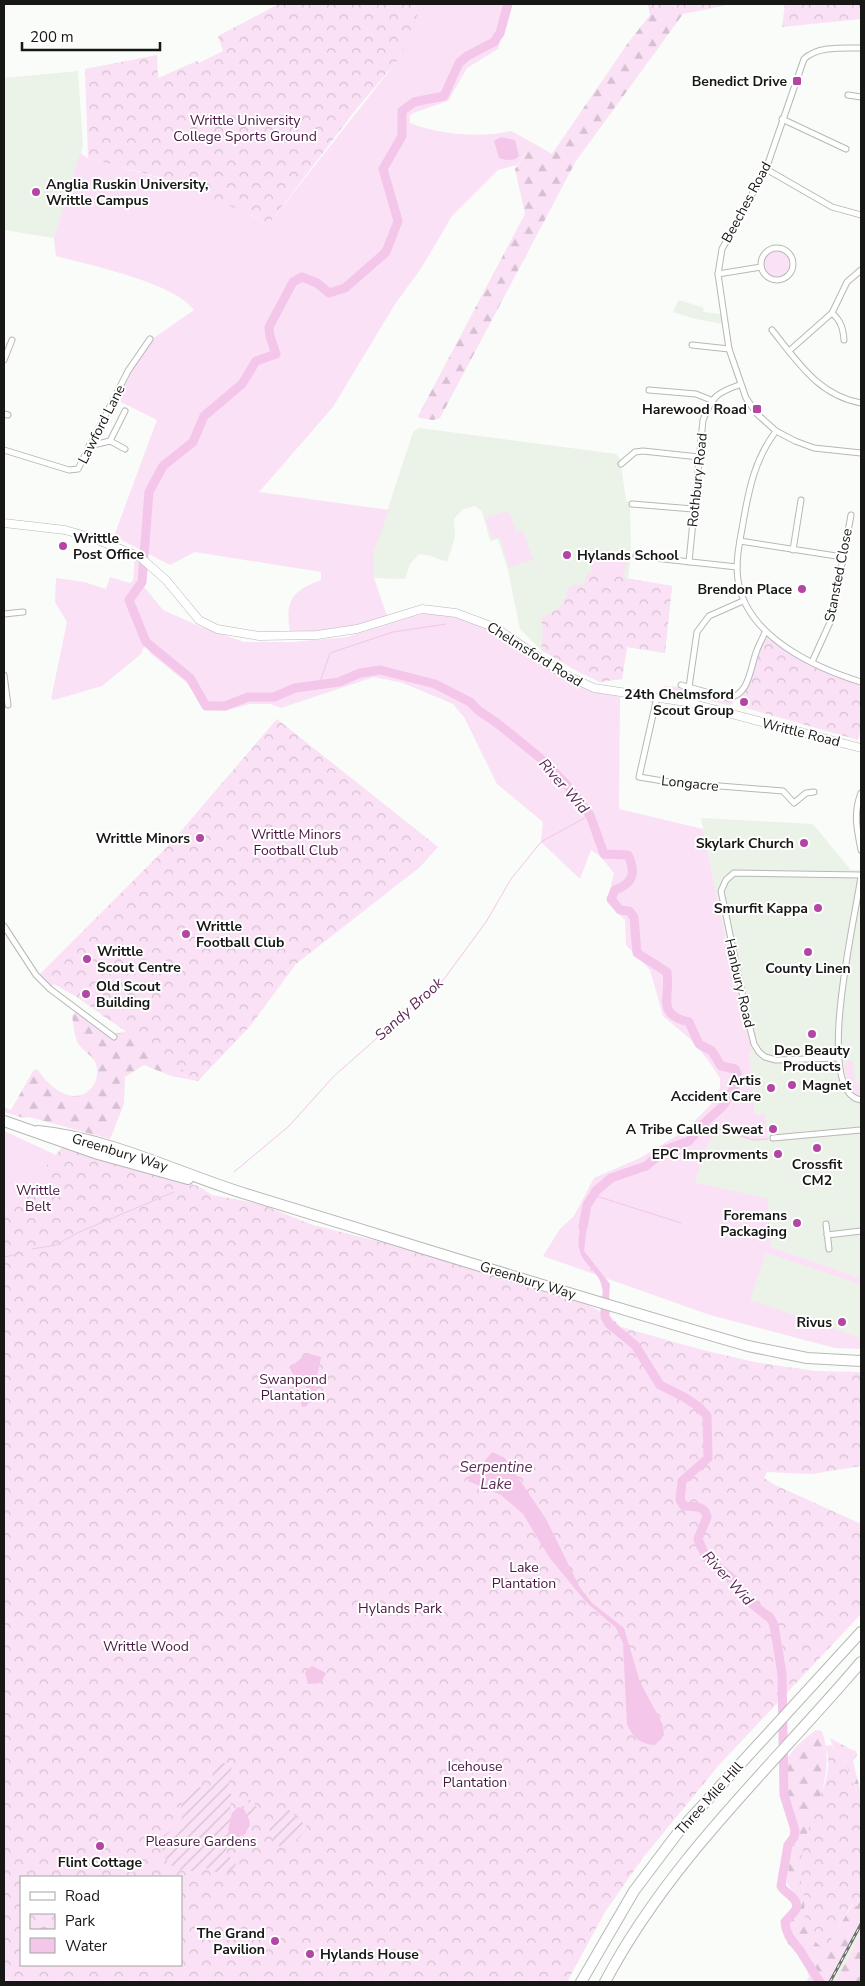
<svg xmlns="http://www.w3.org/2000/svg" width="865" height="1986" font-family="'Nunito Sans',sans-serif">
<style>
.built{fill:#ebf2e7}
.grass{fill:#fae1f5}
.forest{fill:url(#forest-firs)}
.park{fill:url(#park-crowns);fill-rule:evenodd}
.garden{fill:url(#garden-furrows)}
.water{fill:#f3c6ea}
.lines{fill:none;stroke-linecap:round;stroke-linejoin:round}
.stream{stroke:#f3c6ea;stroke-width:1}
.river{stroke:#f3c6ea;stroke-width:9}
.street-casing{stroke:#b6b9b5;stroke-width:7}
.secondary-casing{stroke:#b6b9b5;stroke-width:9}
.highway-casing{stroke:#b6b9b5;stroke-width:12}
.street{stroke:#fff;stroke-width:5}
.secondary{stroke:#fff;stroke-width:8}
.highway{stroke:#fff;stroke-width:10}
.rail-casing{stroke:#717270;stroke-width:3}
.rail{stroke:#fff;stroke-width:1;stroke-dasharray:4;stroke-linecap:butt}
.poi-dot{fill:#b345a4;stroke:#fff;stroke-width:2}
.labels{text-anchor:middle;stroke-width:4;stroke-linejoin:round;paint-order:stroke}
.poi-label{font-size:14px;font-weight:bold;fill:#171816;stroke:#fff;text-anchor:end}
.park-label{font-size:14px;fill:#491642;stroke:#fff}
.street-label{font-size:14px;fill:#171816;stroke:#fff}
.water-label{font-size:15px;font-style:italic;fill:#5e2a57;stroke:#fff}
</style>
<defs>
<pattern id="forest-firs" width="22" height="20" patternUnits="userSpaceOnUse" patternTransform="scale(1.25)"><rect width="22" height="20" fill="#fae1f5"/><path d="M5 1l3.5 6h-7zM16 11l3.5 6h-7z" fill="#d6c0d1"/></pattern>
<pattern id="park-crowns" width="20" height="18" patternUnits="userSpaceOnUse" patternTransform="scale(1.25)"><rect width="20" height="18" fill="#fae1f5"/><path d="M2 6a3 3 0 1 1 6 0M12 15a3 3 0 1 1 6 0" fill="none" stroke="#d6c0d1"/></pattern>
<pattern id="garden-furrows" width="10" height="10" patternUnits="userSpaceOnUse" patternTransform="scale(1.25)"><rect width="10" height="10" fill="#fae1f5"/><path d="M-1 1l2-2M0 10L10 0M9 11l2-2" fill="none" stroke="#d6c0d1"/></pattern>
</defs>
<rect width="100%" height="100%" fill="#f9fcf8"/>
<g class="built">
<polygon points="78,71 83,146 54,238 4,230 4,78"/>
<polygon points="679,300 704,308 703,312 721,314 722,324 696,319 673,312"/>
<polygon points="419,428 616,454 620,459 626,500 630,504 631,554 628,579 672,586 665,653 627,647 622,679 600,682 579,672 541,650 520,629 508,570 498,539 490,541 482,511 475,506 463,509 454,519 455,537 447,562 431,556 419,554 410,564 405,579 374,578 374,551 413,432"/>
<polygon points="701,818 813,824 851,870 861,870 861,1278 771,1247 767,1199 695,1182 704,1154 716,1129 753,1140 768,1139 765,1114 755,1115 749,1050 752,1049 734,979"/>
<polygon points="766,1253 861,1285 861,1338 749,1301"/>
<polygon points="861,1920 861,1934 835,1982 828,1982"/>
</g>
<g class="grass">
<path d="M419,4H510L498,49L467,68L448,101L413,113L410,116V123C440,135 480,138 511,131L533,143L517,165L498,170L452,216L422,267L395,304L333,407L259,492L389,510L374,551V578L387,616L337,630L290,632C285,600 292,591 321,580V572L195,552L170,565L114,536L157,420L113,398L151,340L194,310C175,283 90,265 56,256L54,238L80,153L88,158C146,174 218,193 268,225L397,61Z"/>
<circle cx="777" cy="264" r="14"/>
<polygon points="509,511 516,532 523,530 533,560 509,568 500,537 492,539 485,518"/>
<polygon points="596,549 628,556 623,579 591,572"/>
<polygon points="135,557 142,562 140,582 163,610 201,627 244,642 292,642 347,637 425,613 447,614 492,629 579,686 620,697 619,809 703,829 734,979 752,1050 749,1050 755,1115 765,1114 768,1139 753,1140 716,1129 704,1154 695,1182 768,1199 771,1247 861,1278 861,1285 766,1253 750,1300 861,1338 861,1349 835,1348 710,1315 543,1256 560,1229 574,1216 594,1178 640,1158 686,1130 711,1104 720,1088 720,1078 708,1060 689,1038 663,1016 650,970 626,945 625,920 607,902 614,873 600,856 591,850 580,879 541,842 543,822 497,784 464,717 453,704 403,683 374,677 281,708 270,704 250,704 224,711 204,706 187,683 150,653 145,644 141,654 102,686 54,700 51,699 67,622 55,602 56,578 84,582 106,589 110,577 129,583 133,581"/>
<polygon points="663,686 679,687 732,700 733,704 728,705 662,690"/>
<polygon points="847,1060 853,1061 855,1081 861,1087 861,1097 848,1088 844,1065"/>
<polygon points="4,1131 56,1155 4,1216"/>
</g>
<g class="forest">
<polygon points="648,4 731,4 683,14 576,161 440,418 433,420 419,418 418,416 525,214 515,169 533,143 552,154 628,43 650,15"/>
<path d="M77,1010C92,1022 107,1040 126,1031L103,1016L99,1010L204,1074L198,1081L171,1076L144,1065L125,1077L124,1104L110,1139L29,1117L24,1118L4,1112V1108L11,1110L33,1071L37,1069C45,1081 59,1095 74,1096C92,1097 103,1075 94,1060C90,1054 82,1050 78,1043C74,1036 74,1025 72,1016Z"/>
<path d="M816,1730L822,1731C838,1777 808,1820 800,1865C799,1870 804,1895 805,1903C806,1924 807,1938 825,1949L853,1904L857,1906L861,1899V1920L828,1982H806L809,1977L803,1952L788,1944L781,1927C789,1922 801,1911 798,1900C797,1895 790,1889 787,1883L790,1856L796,1835C772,1791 772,1761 816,1730Z"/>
<polygon points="830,1738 850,1749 856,1751 857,1755 853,1761 861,1794 861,1803 843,1757 834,1750"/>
<polygon points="861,1934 860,1982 835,1982"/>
</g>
<g class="park">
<polygon points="279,4 420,4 414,30 397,61 357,108 268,225 252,215 158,177 88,158 85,69 157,55 158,78 197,61 199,63 223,51 218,36"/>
<polygon points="648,4 731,4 693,12 650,15"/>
<polygon points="785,4 861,4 861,19 782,27"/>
<path d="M591,572L672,586L665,653L627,647L622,679L600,682L579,672L541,650L543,630L541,619C547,615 556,611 561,605C571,593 563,582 584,585L587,573Z"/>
<path d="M765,636C796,656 826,673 861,685V729L858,740L739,706L749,705L748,697L739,698L746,690Z"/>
<polygon points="277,719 438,847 420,867 296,964 251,1025 198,1081 75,996 54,984 51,987 39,975 169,845"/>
<path d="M64,1145L82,1153L198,1186L212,1195L260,1204L313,1225L413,1250L577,1299L611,1317L621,1327L699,1349L754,1362L815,1371L861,1372V1466L812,1474L767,1472L764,1478L773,1484L861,1524V1614L719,1765L642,1859L605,1912L567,1982H4V1216ZM21,1877H181V1965H21Z"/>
<path d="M831,1745L834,1750L843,1757L861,1803V1899L857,1906L852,1904L825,1950C804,1934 805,1924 804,1899C804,1890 798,1873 800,1865C803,1849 807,1832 812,1816C820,1796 835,1768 825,1746Z"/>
</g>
<g class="garden">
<path d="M214,1762L232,1764L228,1789L232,1796L229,1814L238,1807L247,1806L249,1800H253L257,1808L246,1833L227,1846L226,1853L236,1864L233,1870C222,1875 214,1873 205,1867L200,1872L175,1869L162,1855L164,1835L182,1823L181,1808L183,1794L197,1787L211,1788Z"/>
<path d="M288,1809L307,1827C301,1840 288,1848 274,1845L269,1829L280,1813Z"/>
</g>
<g class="water">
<path d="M501,137L515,140L519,156C513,162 506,160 499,158L494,141Z"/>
<path d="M582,1216H588L584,1251L610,1284L608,1312L602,1310C603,1294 605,1282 592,1270L590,1271L591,1268C573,1250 579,1238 582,1216Z"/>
<polygon points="307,1353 321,1357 315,1388 307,1406 302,1407 301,1402 307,1390 305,1384 291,1372 291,1367"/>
<path d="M492,1452L505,1458L546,1519L579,1586L592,1603L624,1628L640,1682L663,1725L664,1735L655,1745C640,1744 633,1738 627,1724L623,1643L616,1628L586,1602L549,1557L523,1514L501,1495L468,1481L469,1476L477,1471Z"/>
<polygon points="312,1666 326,1673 321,1683 308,1684 305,1672"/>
<polygon points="238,1807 244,1809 250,1822 246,1833 242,1836 233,1836 228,1830 232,1813"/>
</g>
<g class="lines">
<g class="stream">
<polyline points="319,685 330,653 393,632 446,624"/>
<polyline points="703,1124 753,1140 768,1139"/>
<polyline points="234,1172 289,1126 334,1076 444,979 486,922 511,879 541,842 590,815"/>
<polyline points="593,1195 681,1223"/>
<polyline points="32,1249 56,1245 77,1233 174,1192"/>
<polyline points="4,1257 18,1254"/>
</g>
<g class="river">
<path d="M508,4L500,33L494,42L467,56L459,63L444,96L414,102L402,111V136L383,169L398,221L386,252L345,288L329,293L317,283L302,277L293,282L269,327L270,336L276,354L256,361L242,384L204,416L193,442L163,466L149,492L142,582L129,600L146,642L190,678L206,706H225L248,697H274L295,688L339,682L360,673L380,670L435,684L470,702L479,711L497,723L539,757L566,784L590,815L604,854L628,855C636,872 634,883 615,890L611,899L620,910L629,911L634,917L637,953L667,972C671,997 655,1014 689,1022L699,1044L712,1051L721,1066L735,1069L737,1073L736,1084L723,1106L703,1124L689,1141L665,1150L646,1166L611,1178L596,1191L587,1205L583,1227"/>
<path d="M605,1299V1317L609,1324L635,1345L660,1385L684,1397L699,1407L707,1416L708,1458L682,1481L680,1500L684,1506C694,1507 705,1505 707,1517L698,1539L706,1557L733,1579L746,1599L771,1619L774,1625L782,1674L784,1795L795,1830L794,1837L788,1845L781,1886C784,1893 800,1898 796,1909C794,1913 788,1918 785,1922C786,1936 793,1941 801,1952C807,1962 813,1972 820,1982"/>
</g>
<g class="street-casing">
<g id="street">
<path d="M861,48C842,48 818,46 804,59L766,169L722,249L718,274L729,349L746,398L757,414L776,431L795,441L814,448L861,453"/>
<polyline points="848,95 861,97"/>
<polyline points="782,119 846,149"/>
<polyline points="766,169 832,207 861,215"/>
<circle cx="777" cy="264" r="16"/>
<polyline points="718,274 761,267"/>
<path d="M832,313C841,321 843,328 844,340"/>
<path d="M772,330C798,362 818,395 861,403"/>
<polyline points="692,345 729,349"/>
<polyline points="789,351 832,313 847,282 861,270"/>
<polyline points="4,360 12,340"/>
<polyline points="649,390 696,394 711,400"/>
<polyline points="4,414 8,415"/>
<path d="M776,431C755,459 749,488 743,523C740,541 735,561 738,580C746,636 813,667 861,682"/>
<polyline points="110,441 125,411"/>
<polyline points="89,446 110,441 125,449"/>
<polyline points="4,450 69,470 78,469 128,371 150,339"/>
<polyline points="621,464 635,452 643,451 699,457"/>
<polyline points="632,504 693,509"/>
<polyline points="740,541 843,557"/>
<polyline points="793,550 801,500"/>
<polyline points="636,556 737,567"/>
<path d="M689,562L703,420C712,397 716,393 739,385"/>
<polyline points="4,614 23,612"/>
<polyline points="812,662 832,618 851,515"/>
<polyline points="4,675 8,705"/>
<path d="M681,685L728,698C750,695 750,667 757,650C759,644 763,638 765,632"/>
<polyline points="689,687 697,632 709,616 743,601"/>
<polyline points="657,697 639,777 669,782 783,791 794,803 806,793 814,792"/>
<path d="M861,793C853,814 857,829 861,850"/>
<path d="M861,876C857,911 812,1093 861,1100"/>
<polyline points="4,926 36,975 50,989 114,1037"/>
<polyline points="839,1058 776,1060 765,1057 759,1052 754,1044 746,1012 721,891 726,880 734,873 861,875"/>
<polyline points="773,1138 861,1130"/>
<polyline points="826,1224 829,1249"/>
<polyline points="827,1235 861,1231"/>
</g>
</g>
<g class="secondary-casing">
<polyline id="secondary" points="4,523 65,530 93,538 140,557 166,580 199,620 217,629 259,636 317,635 357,629 422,609 456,613 496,628 560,672 594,688 686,702 861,748"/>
</g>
<g class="highway-casing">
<g id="highway">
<polyline points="4,1121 98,1154 188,1179"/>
<path d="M38,1131C110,1138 178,1173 246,1194C413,1245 580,1298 748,1346L807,1358L861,1361"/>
<polyline points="581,1982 634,1891 680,1830 861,1632"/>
<path d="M605,1982C669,1860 773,1766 861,1662"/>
</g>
</g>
<use href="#street" class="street"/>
<use href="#secondary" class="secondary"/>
<use href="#highway" class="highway"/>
<g class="rail-casing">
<polyline id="rail" points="830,1982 861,1924"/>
</g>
<use href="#rail" class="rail"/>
</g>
<g class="poi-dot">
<rect x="792" y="76" width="10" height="10" rx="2.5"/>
<circle cx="36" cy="192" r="5"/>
<rect x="752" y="404" width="10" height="10" rx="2.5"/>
<circle cx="63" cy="546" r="5"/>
<circle cx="567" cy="555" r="5"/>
<circle cx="802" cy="589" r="5"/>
<circle cx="744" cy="702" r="5"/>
<circle cx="200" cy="838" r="5"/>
<circle cx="804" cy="843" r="5"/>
<circle cx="818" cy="908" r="5"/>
<circle cx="186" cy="934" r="5"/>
<circle cx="808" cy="952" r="5"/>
<circle cx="87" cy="959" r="5"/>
<circle cx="86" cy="994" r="5"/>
<circle cx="812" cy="1034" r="5"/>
<circle cx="792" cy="1085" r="5"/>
<circle cx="771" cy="1088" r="5"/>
<circle cx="773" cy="1129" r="5"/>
<circle cx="817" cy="1148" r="5"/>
<circle cx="778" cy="1154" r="5"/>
<circle cx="797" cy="1223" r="5"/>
<circle cx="842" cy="1322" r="5"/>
<circle cx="100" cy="1846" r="5"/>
<circle cx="275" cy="1941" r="5"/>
<circle cx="310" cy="1954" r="5"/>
</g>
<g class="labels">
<g class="poi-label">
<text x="787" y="86">Benedict Drive</text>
<text x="46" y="189" text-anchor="start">Anglia Ruskin University,<tspan x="46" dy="16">Writtle Campus</tspan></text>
<text x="747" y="414">Harewood Road</text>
<text x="73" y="543" text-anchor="start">Writtle<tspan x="73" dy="16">Post Office</tspan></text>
<text x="577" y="560" text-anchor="start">Hylands School</text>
<text x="792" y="594">Brendon Place</text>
<text x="734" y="699">24th Chelmsford<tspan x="734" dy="16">Scout Group</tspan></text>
<text x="190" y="843">Writtle Minors</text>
<text x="794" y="848">Skylark Church</text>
<text x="808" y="913">Smurfit Kappa</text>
<text x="196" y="931" text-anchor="start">Writtle<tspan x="196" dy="16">Football Club</tspan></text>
<text x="97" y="956" text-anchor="start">Writtle<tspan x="97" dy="16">Scout Centre</tspan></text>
<text x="808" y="973" text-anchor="middle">County Linen</text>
<text x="96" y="991" text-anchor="start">Old Scout<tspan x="96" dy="16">Building</tspan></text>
<text x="812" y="1055" text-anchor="middle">Deo Beauty<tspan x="812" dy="16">Products</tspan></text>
<text x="761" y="1085">Artis<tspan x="761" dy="16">Accident Care</tspan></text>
<text x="802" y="1090" text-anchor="start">Magnet</text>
<text x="763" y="1134">A Tribe Called Sweat</text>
<text x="768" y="1159">EPC Improvments</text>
<text x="817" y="1169" text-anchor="middle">Crossfit<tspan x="817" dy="16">CM2</tspan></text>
<text x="787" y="1220">Foremans<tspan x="787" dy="16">Packaging</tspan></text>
<text x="832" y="1327">Rivus</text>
<text x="100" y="1867" text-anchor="middle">Flint Cottage</text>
<text x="265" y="1938">The Grand<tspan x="265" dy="16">Pavilion</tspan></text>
<text x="320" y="1959" text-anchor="start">Hylands House</text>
</g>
<g class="park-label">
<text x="245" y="125">Writtle University<tspan x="245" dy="16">College Sports Ground</tspan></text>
<text x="296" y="839">Writtle Minors<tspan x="296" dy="16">Football Club</tspan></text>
<text x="38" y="1195">Writtle<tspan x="38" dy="16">Belt</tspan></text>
<text x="293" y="1384">Swanpond<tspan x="293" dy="16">Plantation</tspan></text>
<text x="524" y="1572">Lake<tspan x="524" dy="16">Plantation</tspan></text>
<text x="400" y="1613">Hylands Park</text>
<text x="146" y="1651">Writtle Wood</text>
<text x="475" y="1771">Icehouse<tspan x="475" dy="16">Plantation</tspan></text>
<text x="201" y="1846">Pleasure Gardens</text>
</g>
<g class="street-label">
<text transform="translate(746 202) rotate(-62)" y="5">Beeches Road</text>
<text transform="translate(101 424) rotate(-63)" y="5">Lawford Lane</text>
<text transform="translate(697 480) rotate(-84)" y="5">Rothbury Road</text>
<text transform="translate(838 575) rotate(-79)" y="5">Stansted Close</text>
<text transform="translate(535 654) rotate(32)" y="5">Chelmsford Road</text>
<text transform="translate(801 732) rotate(14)" y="5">Writtle Road</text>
<text transform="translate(690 783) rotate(6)" y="5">Longacre</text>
<text transform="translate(740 983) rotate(77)" y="5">Hanbury Road</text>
<text transform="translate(120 1152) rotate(17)" y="5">Greenbury Way</text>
<text transform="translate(528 1280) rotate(17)" y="5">Greenbury Way</text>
<text transform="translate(709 1798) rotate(-48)" y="5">Three Mile Hill</text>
</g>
<g class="water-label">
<text transform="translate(564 786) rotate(49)" y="5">River Wid</text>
<text transform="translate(409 1009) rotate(-42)" y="5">Sandy Brook</text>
<text x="496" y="1472">Serpentine<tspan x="496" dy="17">Lake</tspan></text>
<text transform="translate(728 1578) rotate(48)" y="5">River Wid</text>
</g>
</g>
<rect width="865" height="1986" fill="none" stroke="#171816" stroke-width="10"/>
<rect x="20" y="1876" width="162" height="90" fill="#ffffff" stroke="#a2a3a2"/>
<rect x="30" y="1892" width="25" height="8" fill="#ffffff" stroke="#a2a3a2"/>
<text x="65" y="1901" font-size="15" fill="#171816">Road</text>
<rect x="30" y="1914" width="25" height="15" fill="url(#park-crowns)" stroke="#a2a3a2"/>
<text x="65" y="1926" font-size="15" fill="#171816">Park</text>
<rect x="30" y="1938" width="25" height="15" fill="#f3c6ea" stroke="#a2a3a2"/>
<text x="65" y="1951" font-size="15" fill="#171816">Water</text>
<path d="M22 42v8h138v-8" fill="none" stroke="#171816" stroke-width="2.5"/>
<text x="30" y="42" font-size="15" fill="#171816" stroke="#ffffff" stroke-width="4" paint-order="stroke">200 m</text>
</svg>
